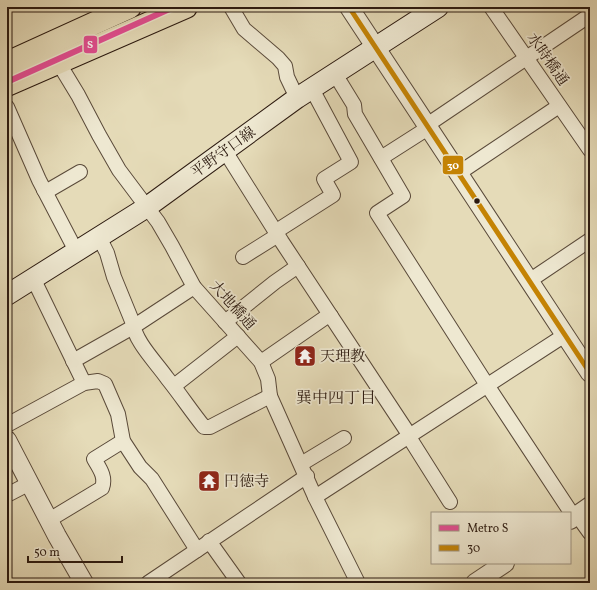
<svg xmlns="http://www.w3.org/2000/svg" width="597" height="590" font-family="Vollkorn,'Noto Serif JP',serif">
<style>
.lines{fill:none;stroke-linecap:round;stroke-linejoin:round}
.minor-casing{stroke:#5a4a3a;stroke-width:16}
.tertiary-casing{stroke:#5a4a3a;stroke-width:20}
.secondary-casing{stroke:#2c1a10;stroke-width:22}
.trunk-casing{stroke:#2c1a10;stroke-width:24}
.minor{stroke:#eee8d1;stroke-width:14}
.tertiary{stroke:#eee8d1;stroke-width:18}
.secondary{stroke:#eee8d1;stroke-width:20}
.trunk{stroke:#e5dbb8;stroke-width:22}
.bus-1-casing{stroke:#eee8d1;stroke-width:8}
.bus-1{stroke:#c48304;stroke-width:5}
.metro-1-casing{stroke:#eee8d1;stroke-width:9}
.metro-1{stroke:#e44d93;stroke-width:6}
.bus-dot{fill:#2c1a10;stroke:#eee8d1;stroke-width:1.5}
.labels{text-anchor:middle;stroke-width:3.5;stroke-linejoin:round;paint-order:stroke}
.street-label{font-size:15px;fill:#2c1a10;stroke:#eee8d1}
.poi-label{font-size:15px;fill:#2c1a10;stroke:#eee8d1;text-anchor:start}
.neighbourhood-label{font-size:16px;fill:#2c1a10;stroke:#eee8d1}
.line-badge{stroke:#eee8d1;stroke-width:1.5}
.badge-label{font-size:11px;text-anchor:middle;font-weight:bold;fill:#fff}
</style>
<rect width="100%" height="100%" fill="#e5dbb8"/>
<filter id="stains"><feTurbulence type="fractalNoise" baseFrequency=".005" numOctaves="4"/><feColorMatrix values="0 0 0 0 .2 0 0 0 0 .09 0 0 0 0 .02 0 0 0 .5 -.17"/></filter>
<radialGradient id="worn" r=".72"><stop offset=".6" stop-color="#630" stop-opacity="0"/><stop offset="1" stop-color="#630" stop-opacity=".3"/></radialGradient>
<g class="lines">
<g class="minor-casing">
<g id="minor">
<polyline points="231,7 244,29 278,58 285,66 287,77 297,98"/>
<polyline points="491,7 590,150"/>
<polyline points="58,62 78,95 99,135 119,170 158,222 172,246 194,287 261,362 268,379 270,396 315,497 358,583"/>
<polyline points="335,74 354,105 355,114 403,196 377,213 487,385 574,517"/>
<polyline points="7,107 39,180 76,251"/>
<polyline points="427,125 590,15"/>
<polyline points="225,151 282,242 410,436"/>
<polyline points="381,158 428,128"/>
<polyline points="459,173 559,106"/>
<polyline points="44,190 49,190 80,172"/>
<polyline points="275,232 333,195 324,179 351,162 312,89"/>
<path d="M99,237L107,253L114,277L132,321C135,342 155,361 167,378C180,394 191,411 204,427H210L270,396"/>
<polyline points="243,257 278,235"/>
<polyline points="33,278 84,383"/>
<polyline points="529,281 590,240"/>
<polyline points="225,322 275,282 298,266"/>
<polyline points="73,361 133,327 194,287"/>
<polyline points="261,362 326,317 331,316"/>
<polyline points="174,386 238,336"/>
<polyline points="7,425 84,383 98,381 105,384 118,414 123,441 140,467 152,479 197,550"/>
<polyline points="409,437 450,502"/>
<polyline points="301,464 344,438"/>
<polyline points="7,495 30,483"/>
<polyline points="315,497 565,335"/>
<polyline points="577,515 590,533"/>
<path d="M49,520L102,488C106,477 100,469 94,459L123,441"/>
<polyline points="209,541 239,583"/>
<polyline points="148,583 307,476"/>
</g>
</g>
<g class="tertiary-casing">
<g id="tertiary">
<polyline points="349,7 590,373"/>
<polyline points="7,440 57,536 84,583"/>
<polyline points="570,520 590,506"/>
<polyline points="475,583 505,563"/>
</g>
</g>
<g class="secondary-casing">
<polyline id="secondary" points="7,295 147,207 297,98 438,7"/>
</g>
<g class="trunk-casing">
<g id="trunk">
<polyline points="7,63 130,7"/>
<polyline points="7,85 186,7"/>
</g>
</g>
<use href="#minor" class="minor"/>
<use href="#tertiary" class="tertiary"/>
<use href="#secondary" class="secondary"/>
<use href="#trunk" class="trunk"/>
<g class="bus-1-casing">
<polyline id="bus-1" points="349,7 590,373"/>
</g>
<use href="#bus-1" class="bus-1"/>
<g class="metro-1-casing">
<polyline id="metro-1" points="7,82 174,7"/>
</g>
<use href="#metro-1" class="metro-1"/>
</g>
<defs>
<g id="temple-square" transform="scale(1.15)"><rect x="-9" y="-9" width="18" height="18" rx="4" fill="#8f2418" stroke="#eee8d1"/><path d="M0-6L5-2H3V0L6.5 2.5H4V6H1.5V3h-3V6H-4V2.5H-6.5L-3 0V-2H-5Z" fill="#fff"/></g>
</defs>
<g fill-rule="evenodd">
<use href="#temple-square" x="305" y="356"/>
<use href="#temple-square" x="209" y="481"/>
</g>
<circle class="bus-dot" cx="477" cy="201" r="3.5"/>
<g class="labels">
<g class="street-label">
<text transform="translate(548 59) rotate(55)" y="5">水時橋通</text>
<text transform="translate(223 152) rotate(-36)" y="5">平野守口線</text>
<text transform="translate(233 305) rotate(48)" y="5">大地橋通</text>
</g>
<g class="poi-label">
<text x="320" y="361">天理教</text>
<text x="224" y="486">円徳寺</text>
</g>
<g class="neighbourhood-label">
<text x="336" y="403">巽中四丁目</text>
</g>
</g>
<g class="line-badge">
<rect x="83" y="35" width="15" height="19" rx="4" fill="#e44d93"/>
<rect x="442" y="155" width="22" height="20" rx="4" fill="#c48304"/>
</g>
<g class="badge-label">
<text x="90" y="48">S</text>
<text x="453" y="169">30</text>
</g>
<rect width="597" height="590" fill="none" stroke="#e5dbb8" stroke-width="24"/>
<rect x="8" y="8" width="581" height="574" fill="none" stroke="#2c1a10" stroke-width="2"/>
<rect x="12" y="12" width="573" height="566" fill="none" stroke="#2c1a10"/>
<rect x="431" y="512" width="140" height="52" fill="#eee8d1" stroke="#a09684"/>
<rect x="439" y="525" width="20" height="6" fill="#e44d93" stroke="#a09684"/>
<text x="467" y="532" font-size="12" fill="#2c1a10">Metro S</text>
<rect x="439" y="545" width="20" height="6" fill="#c48304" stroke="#a09684"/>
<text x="467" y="552" font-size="12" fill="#2c1a10">30</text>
<path d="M28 556v6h94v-6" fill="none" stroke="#2c1a10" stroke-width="2"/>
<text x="34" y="556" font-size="12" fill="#2c1a10" stroke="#eee8d1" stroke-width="3" paint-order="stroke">50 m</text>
<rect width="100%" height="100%" filter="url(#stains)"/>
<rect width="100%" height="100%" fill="url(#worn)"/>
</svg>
